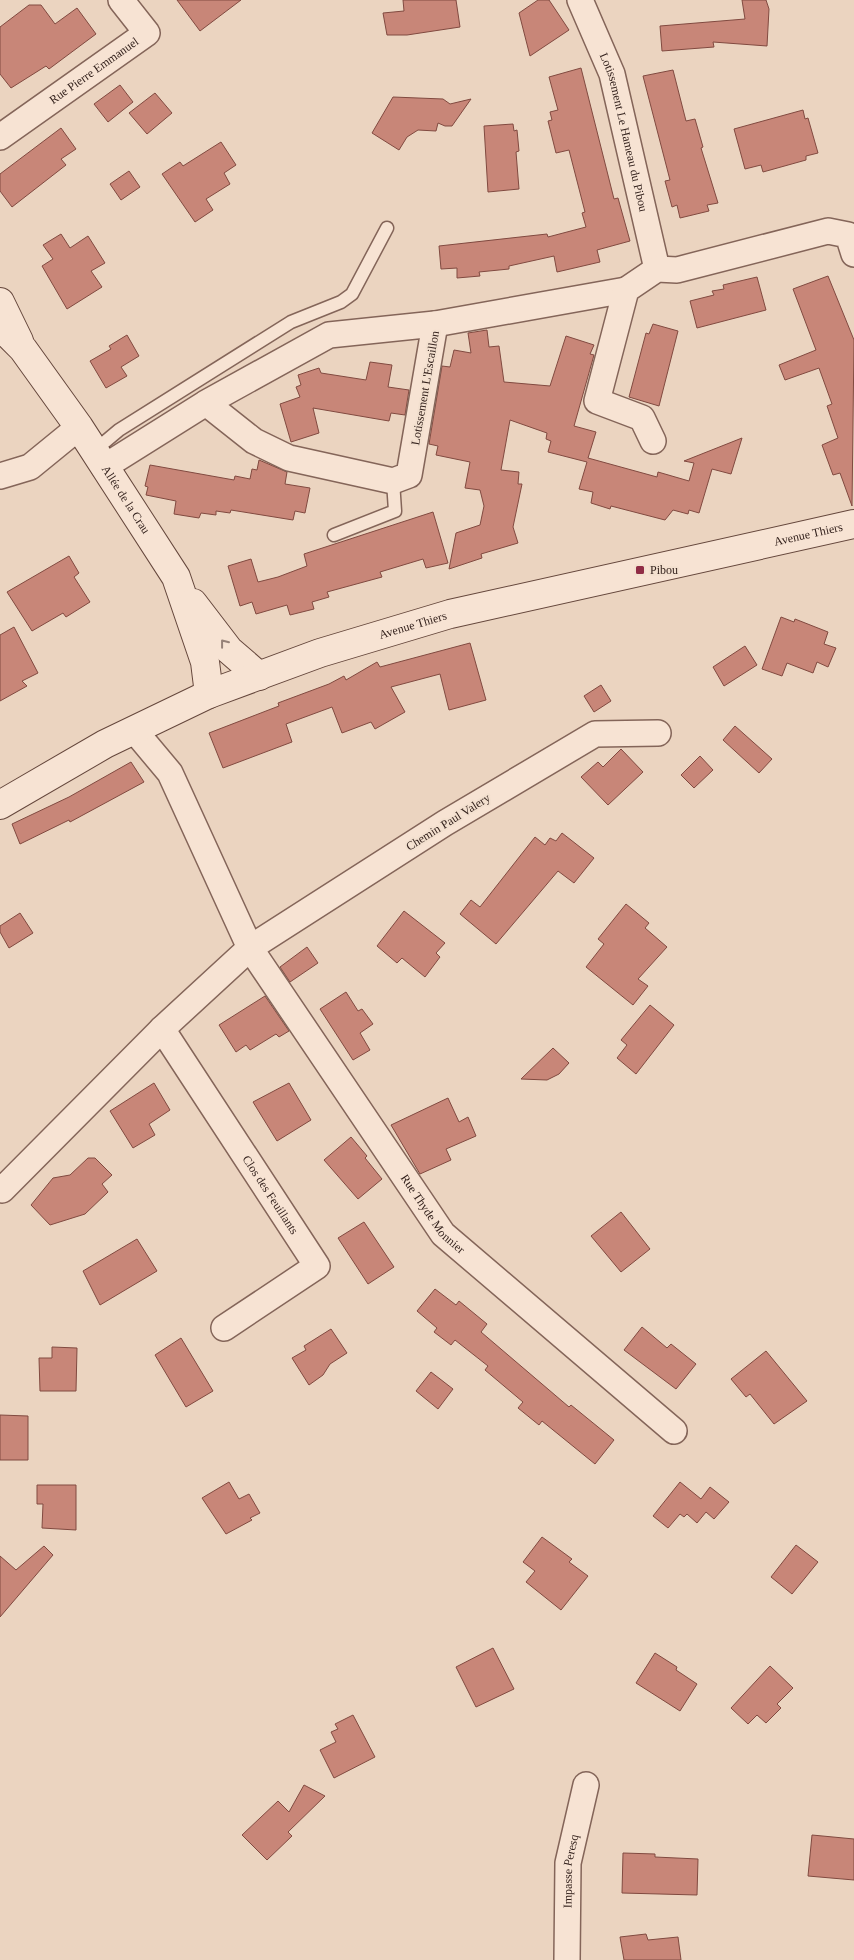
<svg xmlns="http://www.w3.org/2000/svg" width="854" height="1960" font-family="'Times New Roman',serif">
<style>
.building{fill:#c88678;stroke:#814a40}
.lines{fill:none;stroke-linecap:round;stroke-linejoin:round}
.lane-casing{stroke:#846559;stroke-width:15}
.street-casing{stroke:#846559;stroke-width:28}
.secondary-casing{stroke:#65473c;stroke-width:30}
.lane{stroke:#f7e3d3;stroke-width:12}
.street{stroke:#f7e3d3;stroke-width:25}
.secondary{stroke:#f7e3d3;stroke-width:28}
.oneway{stroke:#968278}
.poi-dot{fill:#902c45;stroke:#f3e0cf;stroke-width:2}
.labels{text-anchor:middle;stroke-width:4;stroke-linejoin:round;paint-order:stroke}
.street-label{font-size:12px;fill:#34221d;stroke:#f3e0cf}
.poi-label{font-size:12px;fill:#34221d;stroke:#f3e0cf;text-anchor:start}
</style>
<rect width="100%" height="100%" fill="#ebd4c0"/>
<g class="building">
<polygon points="177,0 241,0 200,31"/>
<polygon points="403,0 456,0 460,27 407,35 387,35 383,13 404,11"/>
<polygon points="538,0 549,0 569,30 530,56 519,13"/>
<polygon points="742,0 766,0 769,9 767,46 713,42 714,47 662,51 660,26 745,19"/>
<polygon points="29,5 41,5 55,24 77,8 96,34 49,69 46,66 11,88 0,74 0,27"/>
<polygon points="581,68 614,199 618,198 630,241 597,250 600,262 557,272 554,256 509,266 509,269 479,272 480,276 457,278 457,268 441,269 439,246 547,234 548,237 586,227 582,213 585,212 569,150 556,153 548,121 552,120 550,112 558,110 549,77"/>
<polygon points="673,70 686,121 695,119 703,147 701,148 718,203 707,205 709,211 680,218 677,205 672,207 665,181 670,180 643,76"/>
<polygon points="120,85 133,102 108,122 94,104"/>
<polygon points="155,93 172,113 147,134 129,113"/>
<polygon points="393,97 443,99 450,104 471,99 452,126 445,126 438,123 436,131 418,130 407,137 399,150 372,133"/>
<polygon points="803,110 805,119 808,118 818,153 806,156 806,160 763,172 761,165 745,169 734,129"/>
<polygon points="513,124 514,131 517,130 519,151 516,152 519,189 488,192 484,126"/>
<polygon points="61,128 76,149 61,159 66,165 12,207 0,191 0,174"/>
<polygon points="221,142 236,165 224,173 230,184 206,199 213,210 195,222 162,174 180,162 183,166"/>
<polygon points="129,171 140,187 121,200 110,184"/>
<polygon points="61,234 70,248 88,236 105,263 91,271 102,287 67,309 42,266 53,259 43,245"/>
<polygon points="828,276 854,340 852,506 840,473 833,475 822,445 838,438 827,406 832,404 819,368 785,380 779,365 816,350 793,289"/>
<polygon points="757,277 766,310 697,328 690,301 714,295 712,291 724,289 723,285"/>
<polygon points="653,324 678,331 659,406 629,397 646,333 649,334"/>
<polygon points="487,330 489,347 499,346 504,382 550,386 566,336 594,345 590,354 594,355 574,426 596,432 588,458 657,477 658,472 689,481 694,463 684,461 742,438 731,474 712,469 699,513 689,510 688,514 673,510 665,520 611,506 610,509 591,503 593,492 579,489 587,462 548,452 551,441 546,439 547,433 510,420 501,470 519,472 518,484 522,484 513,527 518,543 481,554 482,558 449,569 456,533 480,525 484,506 480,490 465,488 470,462 436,455 438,446 429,444 442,366 450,367 454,350 471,353 468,333"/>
<polygon points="127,335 139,356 121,367 127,376 106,388 90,361 111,349 109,346"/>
<polygon points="370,362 392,365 388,387 409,390 405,415 391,413 389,421 313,408 319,433 291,442 280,404 300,397 296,387 301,385 298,375 319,368 321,373 366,380"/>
<polygon points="259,460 287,472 285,484 310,488 305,513 295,511 293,520 231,510 230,513 216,511 216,515 201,513 199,518 174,514 176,501 146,495 148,487 145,486 150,465 234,480 235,476 250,479 252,469 257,470"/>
<polygon points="433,512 448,563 426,568 423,559 380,572 382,577 327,592 329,597 312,602 314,609 290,615 287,605 256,614 252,602 240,606 228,566 251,559 258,582 278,577 307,566 304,554"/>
<polygon points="69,556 79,573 74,577 90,602 66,617 63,613 32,631 7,592"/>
<polygon points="781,617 794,622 795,619 828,632 824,644 836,648 828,667 817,662 813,673 787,663 782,676 762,669"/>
<polygon points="14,627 38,673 22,681 27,686 0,701 0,635"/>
<polygon points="470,643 486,700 449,710 440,674 391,687 405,712 375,729 371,722 342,733 332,707 286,724 292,742 223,768 209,733 279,706 278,703 329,684 344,676 346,680 377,662 380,667"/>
<polygon points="745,646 757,665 724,686 713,667"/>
<polygon points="601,685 611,701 594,712 584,696"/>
<polygon points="735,726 772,759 759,773 723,740"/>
<polygon points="621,749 643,772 608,805 581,777 598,762 603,767"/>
<polygon points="700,756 713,770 694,788 681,775"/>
<polygon points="131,762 144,782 70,822 69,820 20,844 12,824 69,797"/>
<polygon points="562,833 594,858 574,883 558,871 496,944 460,914 471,900 480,907 535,837 545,845 550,838 556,841"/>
<polygon points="626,904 649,923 645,928 667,947 638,979 648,986 633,1005 586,967 604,944 598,939"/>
<polygon points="404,911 445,943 436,953 440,957 425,977 402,958 397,963 377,946"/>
<polygon points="20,913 33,933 9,948 0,932 0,926"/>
<polygon points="307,947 318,963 290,982 280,967"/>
<polygon points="346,992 358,1011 362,1009 373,1024 360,1033 370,1050 353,1060 320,1009"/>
<polygon points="265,996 289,1031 279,1037 276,1034 250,1050 246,1045 236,1052 219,1025"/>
<polygon points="650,1005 674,1025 636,1074 617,1058 627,1045 621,1040"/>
<polygon points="553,1048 569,1063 559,1074 547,1080 521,1079"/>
<polygon points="154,1083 170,1110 149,1124 155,1135 133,1148 110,1111"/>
<polygon points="289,1083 311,1120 277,1141 253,1102"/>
<polygon points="448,1098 459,1122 468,1117 476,1136 446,1149 451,1160 420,1174 391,1125"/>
<polygon points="351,1137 367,1156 365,1158 382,1179 358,1199 324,1160"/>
<polygon points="88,1158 95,1158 112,1175 102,1184 108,1192 85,1214 50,1225 31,1205 53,1178 70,1175"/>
<polygon points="621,1212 650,1249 621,1272 591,1236"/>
<polygon points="364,1222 394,1267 368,1284 338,1238"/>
<polygon points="137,1239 157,1271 100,1305 83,1271"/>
<polygon points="435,1289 456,1305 459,1301 487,1324 481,1332 569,1407 571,1405 614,1440 595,1464 542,1421 539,1425 518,1408 523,1402 485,1370 488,1366 455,1340 451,1345 434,1332 437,1328 417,1311"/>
<polygon points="642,1327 667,1348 671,1344 696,1364 676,1389 624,1350"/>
<polygon points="331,1329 347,1353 330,1364 323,1375 309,1385 292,1358 306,1350 304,1346"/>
<polygon points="181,1338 213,1391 186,1407 155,1355"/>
<polygon points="52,1347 77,1348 76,1391 40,1391 39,1358 52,1358"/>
<polygon points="766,1351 807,1401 774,1424 750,1394 746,1397 731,1379"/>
<polygon points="431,1372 453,1389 438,1409 416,1391"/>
<polygon points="0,1415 28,1416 28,1460 0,1460"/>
<polygon points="229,1482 239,1499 249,1494 260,1513 250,1518 252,1520 226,1534 202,1498"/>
<polygon points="680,1482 701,1499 710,1487 729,1502 714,1519 706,1512 697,1523 687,1514 684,1517 680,1514 668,1528 653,1516"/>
<polygon points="37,1485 76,1485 76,1530 42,1528 43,1504 37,1504"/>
<polygon points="542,1537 572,1559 569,1562 588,1576 561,1610 526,1582 535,1571 523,1562"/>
<polygon points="796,1545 818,1562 792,1594 771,1577"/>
<polygon points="44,1546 53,1555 0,1617 0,1556 16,1570"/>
<polygon points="493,1648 514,1689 476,1707 456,1667"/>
<polygon points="655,1653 677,1667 676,1670 697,1684 680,1711 636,1683"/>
<polygon points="770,1666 793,1688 777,1704 781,1708 766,1723 757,1715 748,1724 731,1708"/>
<polygon points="353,1715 375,1757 334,1778 320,1750 336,1742 331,1732 338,1729 335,1724"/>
<polygon points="304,1785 325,1796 288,1832 292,1836 267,1860 242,1835 278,1801 289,1812"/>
<polygon points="812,1835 854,1839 854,1880 808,1876"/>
<polygon points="623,1853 655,1854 655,1857 698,1859 697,1895 622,1893"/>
<polygon points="646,1934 648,1940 678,1937 681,1960 624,1960 620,1937"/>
</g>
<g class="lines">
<g class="lane-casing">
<g id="lane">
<polyline points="94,451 119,430 291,322 341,302 352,294 387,228"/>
<polyline points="334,535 395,511 393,481"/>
</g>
</g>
<g class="street-casing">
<g id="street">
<path id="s1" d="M580,0L612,74L657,269"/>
<path id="s2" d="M0,137L147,33L121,0"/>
<polyline points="435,324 626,290"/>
<polyline points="653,441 642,418 597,401 626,290 657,269 677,270 828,231 848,235 854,254"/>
<polyline points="104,467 206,403 329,335 435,324 409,475 393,481 289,458 254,441 206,403"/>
<polyline points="0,476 30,467 79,427"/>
<path id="s3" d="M658,733L595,734L445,823L250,948L443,1234L674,1431"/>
<path id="s4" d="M162,1029L317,1266L224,1328"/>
<polyline points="2,1190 162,1029 250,948 170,773 134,730"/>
<path id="s5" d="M567,1960L568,1863L586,1785"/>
</g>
</g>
<g class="secondary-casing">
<g id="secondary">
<polyline points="0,302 19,341"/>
<path id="s6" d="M0,326L23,349L79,427L176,577L205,662L209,694"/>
<polyline points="193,603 229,650 259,676"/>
<path id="s7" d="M0,805L105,744L209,694L320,653L450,614L854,524"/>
</g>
</g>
<use href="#lane" class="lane"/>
<use href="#street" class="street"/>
<use href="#secondary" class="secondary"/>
</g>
<defs><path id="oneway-chevron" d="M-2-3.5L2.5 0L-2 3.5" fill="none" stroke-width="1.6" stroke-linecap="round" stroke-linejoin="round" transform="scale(1.25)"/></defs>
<use class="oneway" href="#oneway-chevron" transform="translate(224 643) rotate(-128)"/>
<rect class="poi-dot" x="635" y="565" width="10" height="10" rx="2.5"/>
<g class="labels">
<g class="street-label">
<text dy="4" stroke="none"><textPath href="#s2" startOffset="115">Rue Pierre Emmanuel</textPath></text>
<text dy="4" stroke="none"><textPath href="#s1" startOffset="140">Lotissement Le Hameau du Pibou</textPath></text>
<text transform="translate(425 388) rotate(-80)" y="4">Lotissement L'Escaillon</text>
<text dy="4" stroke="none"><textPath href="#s6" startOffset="215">Allée de la Crau</textPath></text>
<text dy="4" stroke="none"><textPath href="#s7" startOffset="858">Avenue Thiers</textPath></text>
<text dy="4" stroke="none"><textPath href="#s7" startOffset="452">Avenue Thiers</textPath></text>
<text transform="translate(448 822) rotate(-32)" y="4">Chemin Paul Valery</text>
<text dy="4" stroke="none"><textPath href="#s4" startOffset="198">Clos des Feuillants</textPath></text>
<text dy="4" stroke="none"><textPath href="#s3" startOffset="792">Rue Thyde Monnier</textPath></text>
<text dy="4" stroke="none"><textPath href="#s5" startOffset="89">Impasse Peresq</textPath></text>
</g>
<g class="poi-label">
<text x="650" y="574">Pibou</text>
</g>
</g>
</svg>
